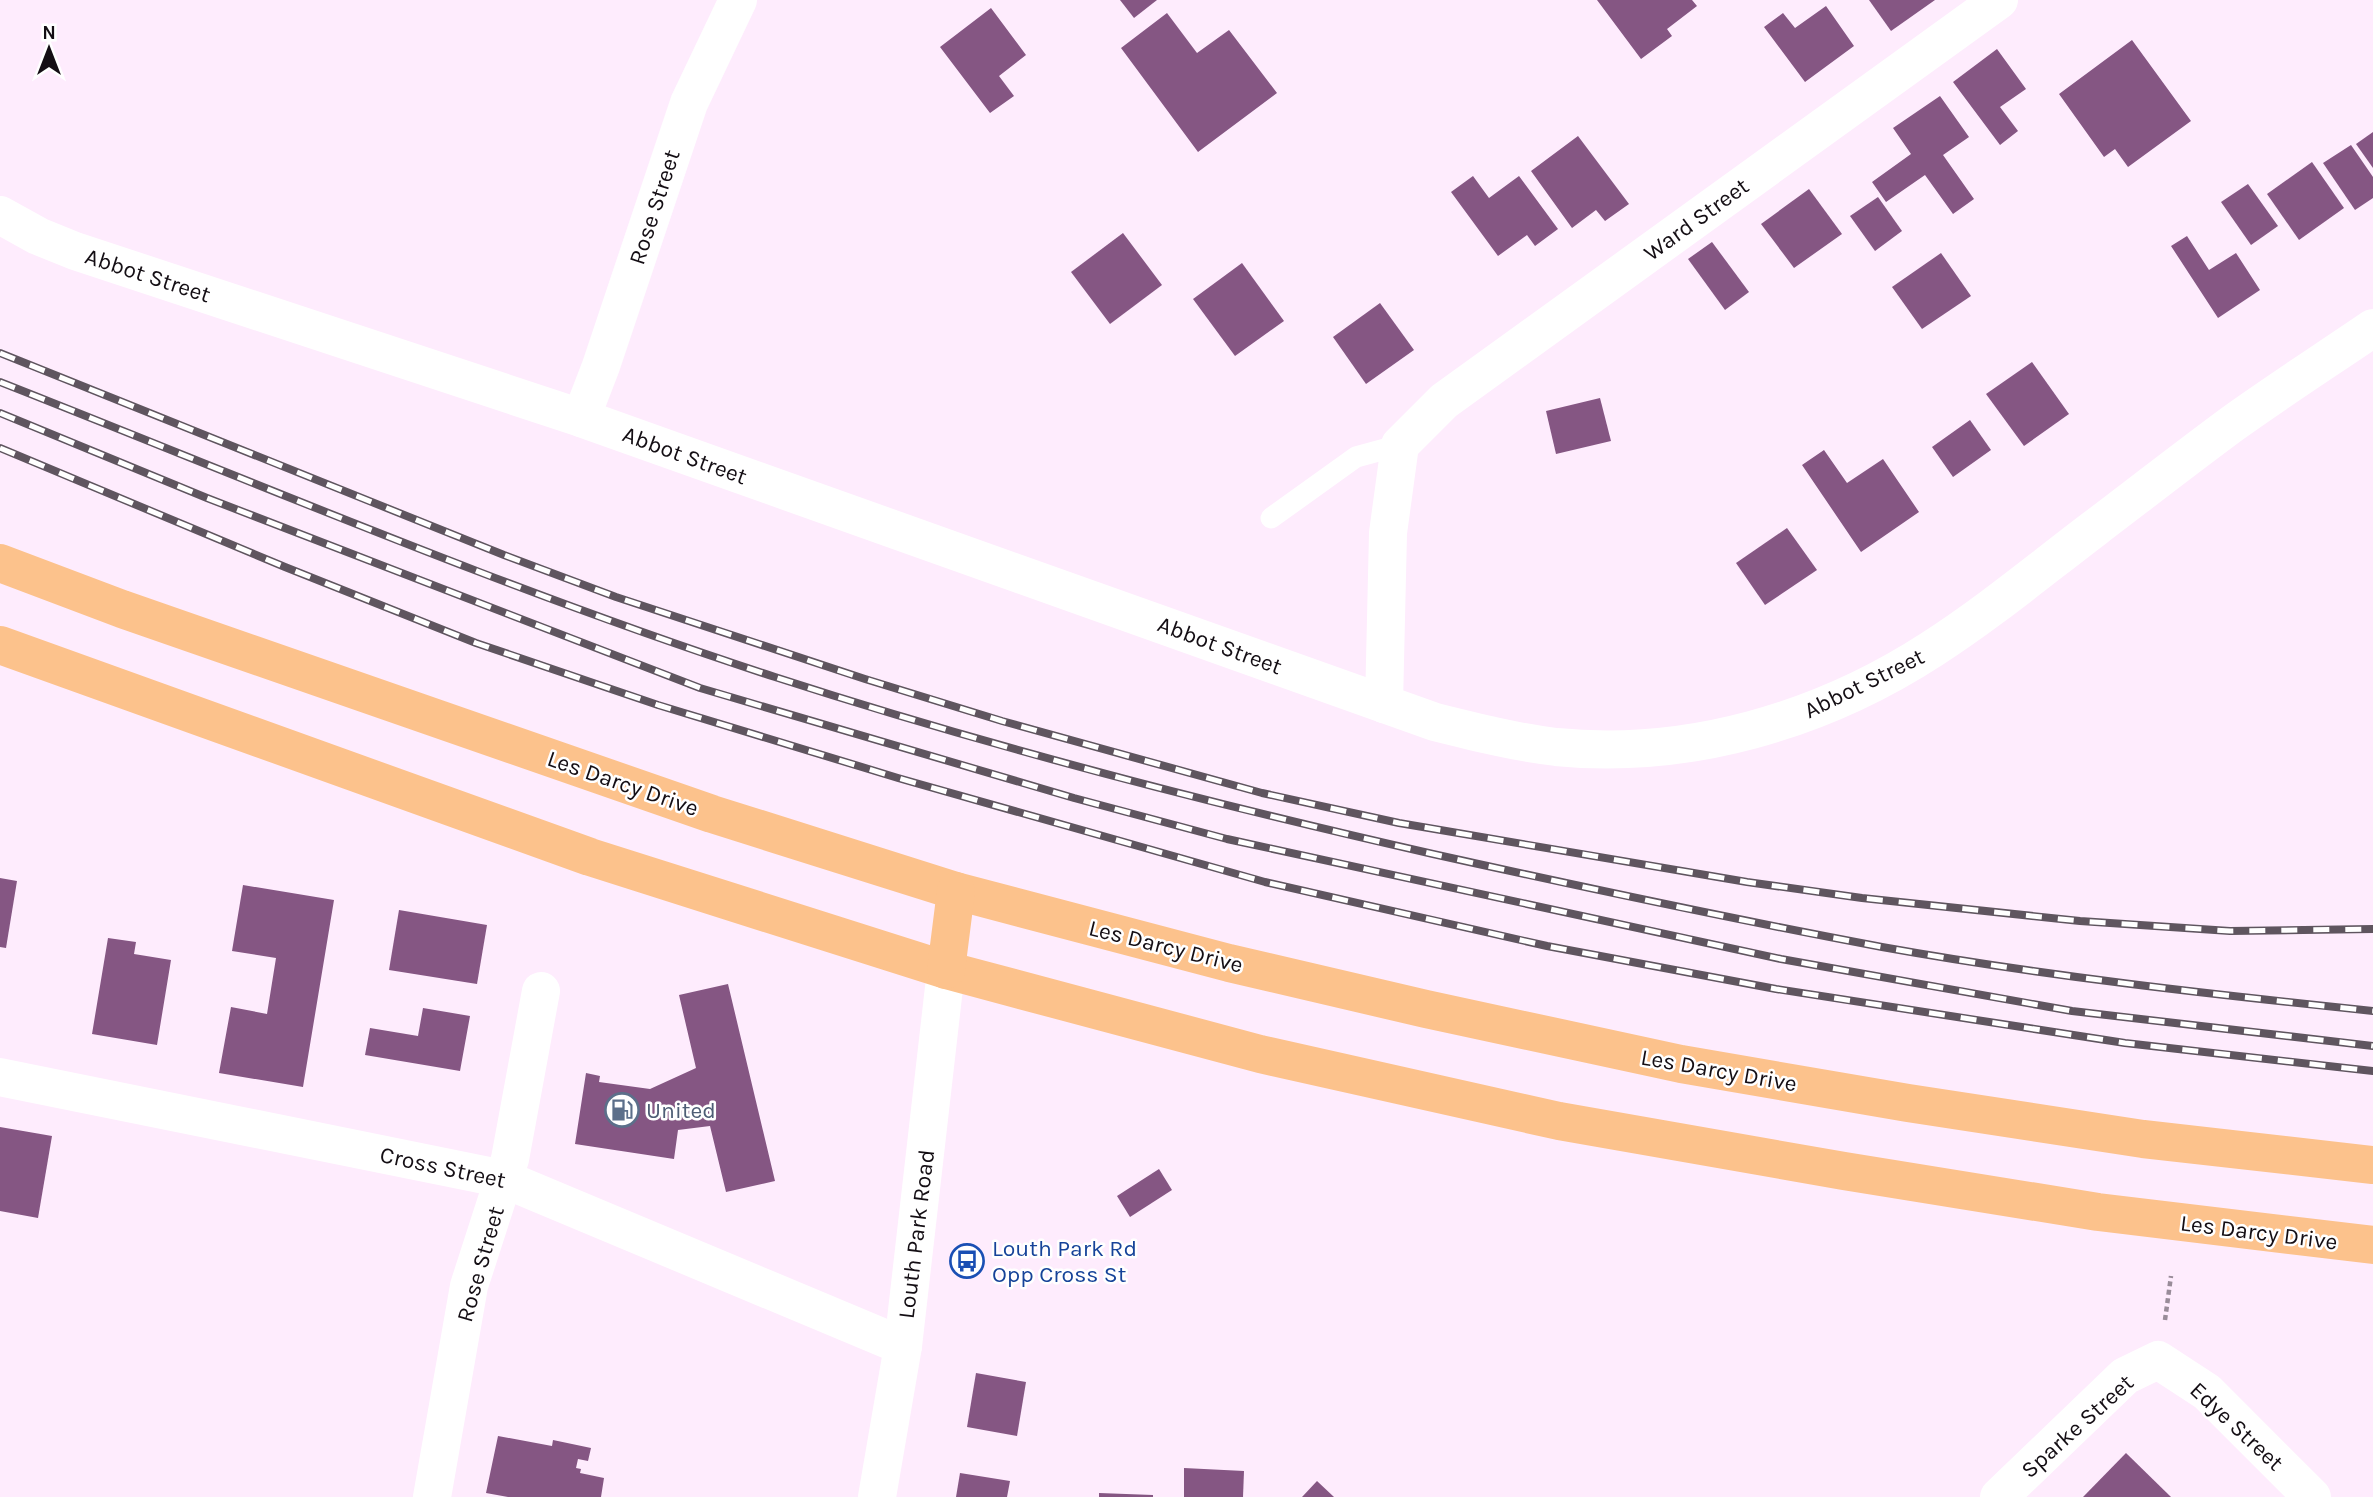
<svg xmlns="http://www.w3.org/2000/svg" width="2373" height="1497" font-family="Karla,sans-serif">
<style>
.building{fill:#855683}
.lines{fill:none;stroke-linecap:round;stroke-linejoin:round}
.path{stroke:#998c99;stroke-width:4.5;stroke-dasharray:5 3.5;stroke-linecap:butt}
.lane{stroke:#fff;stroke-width:21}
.street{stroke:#fff;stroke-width:38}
.secondary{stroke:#fff;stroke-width:38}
.highway{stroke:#fcc28c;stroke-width:38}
.rail-casing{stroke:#5f555f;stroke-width:8}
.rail{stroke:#fff;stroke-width:5;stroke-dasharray:16;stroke-linecap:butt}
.labels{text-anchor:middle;stroke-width:5;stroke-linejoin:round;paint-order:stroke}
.street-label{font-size:23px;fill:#140e14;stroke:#fff}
.service-label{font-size:23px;fill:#4e5e75;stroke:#fff;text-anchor:start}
.transit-label{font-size:23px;fill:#164399;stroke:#fff;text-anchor:start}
</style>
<rect width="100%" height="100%" fill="#feecfd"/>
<g class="building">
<polygon points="1120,0 1157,0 1134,18"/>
<polygon points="1597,0 1692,0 1697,6 1667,29 1672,36 1641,59"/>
<polygon points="1869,0 1935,0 1891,31"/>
<polygon points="1826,6 1854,46 1805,82 1764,27 1783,13 1795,28"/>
<polygon points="991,8 1026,55 999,76 1014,96 990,113 940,47"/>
<polygon points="1167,13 1197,53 1229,30 1277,93 1198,152 1121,48"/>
<polygon points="2132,40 2191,121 2128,167 2115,149 2104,157 2059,94"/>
<polygon points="1997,49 2026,89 2000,107 2018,131 2000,145 1953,82"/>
<polygon points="1940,96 1969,137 1943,155 1974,199 1953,214 1925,175 1886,202 1872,182 1911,154 1893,128"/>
<polygon points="2373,132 2373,168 2356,144"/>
<polygon points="1578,136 1629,204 1605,221 1596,210 1572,228 1531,171"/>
<polygon points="2351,145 2373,177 2373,198 2355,210 2323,163"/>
<polygon points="2312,162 2344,208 2299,240 2267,194"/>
<polygon points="1473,176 1489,198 1519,176 1558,229 1535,246 1527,235 1498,256 1451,192"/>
<polygon points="2248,184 2278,226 2251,245 2221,202"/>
<polygon points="1809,189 1842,234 1794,268 1761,224"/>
<polygon points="1878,197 1902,231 1875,251 1850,216"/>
<polygon points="1123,233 1162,285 1110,324 1071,272"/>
<polygon points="2187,236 2209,270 2236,253 2260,290 2218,318 2171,246"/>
<polygon points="1712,242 1749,292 1725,310 1688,259"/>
<polygon points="1941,253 1971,296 1922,329 1892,287"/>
<polygon points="1242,263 1284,321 1235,356 1193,299"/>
<polygon points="1380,303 1414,350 1366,384 1333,337"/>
<polygon points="2032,362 2069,414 2024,446 1986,394"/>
<polygon points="1600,398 1611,441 1556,454 1546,411"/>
<polygon points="1970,420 1991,450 1953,477 1932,447"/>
<polygon points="1824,450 1847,483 1883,459 1919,512 1861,552 1802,465"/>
<polygon points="1787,528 1817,570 1765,605 1736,563"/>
<polygon points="0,878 17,881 6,948 0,947"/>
<polygon points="243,885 334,900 303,1087 219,1073 231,1007 267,1014 276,958 232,951"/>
<polygon points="399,910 487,925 477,984 389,970"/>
<polygon points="108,938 136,942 134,954 171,960 157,1045 92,1034"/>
<polygon points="728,984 775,1181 726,1192 710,1126 678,1130 674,1159 575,1144 586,1073 600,1076 599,1082 650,1089 696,1068 679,995"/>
<polygon points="423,1008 470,1016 460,1071 365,1055 370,1028 418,1036"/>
<polygon points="0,1127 52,1136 38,1218 0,1211"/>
<polygon points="1159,1169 1172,1190 1130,1217 1117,1196"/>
<polygon points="976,1373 1026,1382 1017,1436 967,1427"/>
<polygon points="498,1436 552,1446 553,1440 591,1448 588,1461 578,1459 576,1468 581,1469 580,1473 604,1478 601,1497 508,1497 486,1493"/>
<polygon points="2126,1453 2171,1497 2083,1497"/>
<polygon points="1184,1468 1244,1471 1243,1497 1184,1497"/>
<polygon points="960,1473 1010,1481 1007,1497 956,1497"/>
<polygon points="1317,1481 1334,1497 1302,1497"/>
<polygon points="1099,1493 1153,1495 1153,1497 1099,1497"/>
</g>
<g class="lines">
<polyline class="path" points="2165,1320 2171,1276"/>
<polyline class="lane" points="1271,518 1356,457 1400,445"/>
<g class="street">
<path d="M0,215L38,236L75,251L581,418L1435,722C1475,732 1515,742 1556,747C1688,760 1821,721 1932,649C1988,613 2041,569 2095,528C2141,493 2186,458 2232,424C2278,391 2326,360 2373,328"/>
<polyline points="581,418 601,366 689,103 738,0"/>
<polyline points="1384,704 1388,533 1400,445 1444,401 1999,0"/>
<polyline points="0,1077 504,1179 903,1346"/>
<polyline points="432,1497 469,1286 510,1159 541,991"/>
<polyline points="1999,1497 2125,1376 2158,1360 2207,1392 2312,1497"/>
</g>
<polyline class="secondary" points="877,1497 903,1346 946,970"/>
<g class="highway">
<polyline points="0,563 122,609 712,814 956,891 1229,963 1426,1009 1681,1064 1908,1103 2143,1139 2373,1165"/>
<polyline points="0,645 590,857 946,970 1260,1054 1559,1121 1844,1171 2098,1212 2373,1245"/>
<polyline points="946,970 956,891"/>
</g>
<g class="rail-casing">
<g id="rail">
<polyline points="0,353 504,555 616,597 865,679 1002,721 1262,793 1399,823 1747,882 1862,898 2080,921 2230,931 2373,929"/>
<path d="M0,382C257,483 512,592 775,677C991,747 1212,804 1433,854C1582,887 1732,919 1882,947C2044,976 2209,994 2373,1011"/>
<polyline points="0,413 207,498 700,688 1074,798 1227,839 1781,959 2072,1011 2373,1046"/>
<polyline points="0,448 285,567 476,643 658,705 898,778 1265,882 1547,946 1776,989 2125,1043 2373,1071"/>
</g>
</g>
<use href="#rail" class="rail"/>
</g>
<defs>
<g id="fuel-ring" transform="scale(1.75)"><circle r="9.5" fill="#fff" stroke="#5c6f8a" stroke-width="1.5"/><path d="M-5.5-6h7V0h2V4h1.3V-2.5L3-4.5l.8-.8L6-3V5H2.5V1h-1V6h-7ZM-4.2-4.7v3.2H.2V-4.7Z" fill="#5c6f8a"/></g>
<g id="bus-ring" transform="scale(1.75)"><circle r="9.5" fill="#fff" stroke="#1a4fb4" stroke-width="1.5"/><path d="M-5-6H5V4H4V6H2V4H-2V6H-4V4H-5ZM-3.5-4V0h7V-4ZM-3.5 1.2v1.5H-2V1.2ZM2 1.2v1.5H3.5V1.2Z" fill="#1a4fb4"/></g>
</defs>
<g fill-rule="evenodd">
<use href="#fuel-ring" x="622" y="1110"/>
<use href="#bus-ring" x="967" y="1261"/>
</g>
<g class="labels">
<g class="street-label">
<text transform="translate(654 207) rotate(-72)" y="8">Rose Street</text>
<text transform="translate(1696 219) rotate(-36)" y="8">Ward Street</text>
<text transform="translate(148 275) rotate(18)" y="8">Abbot Street</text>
<text transform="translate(685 455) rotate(20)" y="8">Abbot Street</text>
<text transform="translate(1220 645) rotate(20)" y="8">Abbot Street</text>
<text transform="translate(1864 683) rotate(-26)" y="8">Abbot Street</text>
<text transform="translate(623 783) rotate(19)" y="8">Les Darcy Drive</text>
<text transform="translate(1166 946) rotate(14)" y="8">Les Darcy Drive</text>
<text transform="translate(1719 1070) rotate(10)" y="8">Les Darcy Drive</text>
<text transform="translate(443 1167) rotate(12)" y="8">Cross Street</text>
<text transform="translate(2259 1232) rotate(7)" y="8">Les Darcy Drive</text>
<text transform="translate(916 1234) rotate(-83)" y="8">Louth Park Road</text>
<text transform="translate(480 1264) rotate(-74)" y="8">Rose Street</text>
<text transform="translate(2077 1426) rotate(-42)" y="8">Sparke Street</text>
<text transform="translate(2237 1426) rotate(43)" y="8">Edye Street</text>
</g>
<g class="service-label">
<text x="646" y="1118">United</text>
</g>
<g class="transit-label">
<text x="992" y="1256">Louth Park Rd<tspan x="992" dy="26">Opp Cross St</tspan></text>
</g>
</g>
<g transform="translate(49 49)" stroke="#ffffff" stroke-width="5" paint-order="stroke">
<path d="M0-5L12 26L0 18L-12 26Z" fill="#140e14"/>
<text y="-10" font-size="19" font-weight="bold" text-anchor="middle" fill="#140e14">N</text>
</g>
</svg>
